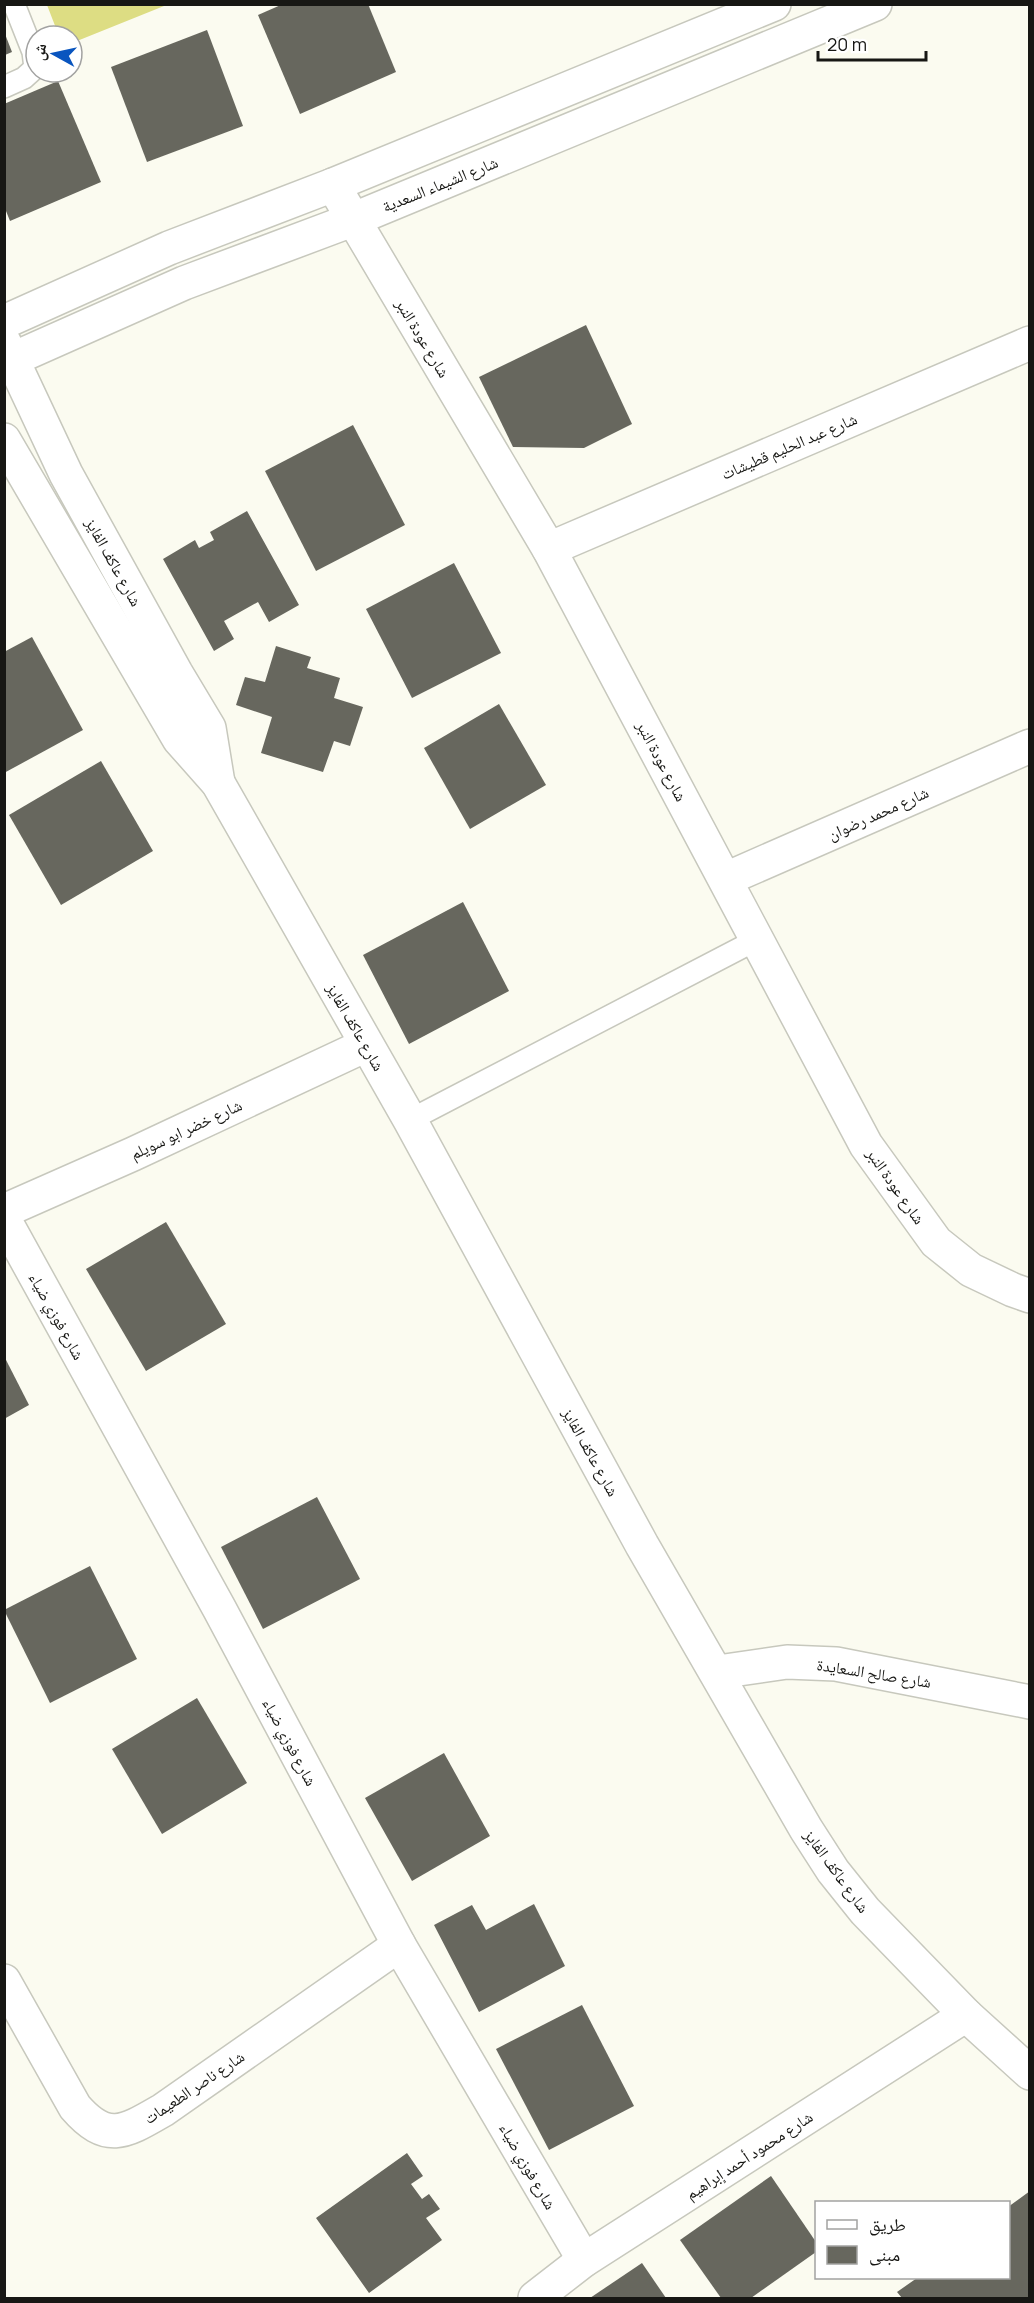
<svg xmlns="http://www.w3.org/2000/svg" width="1034" height="2303" font-family="Manrope,'Noto Naskh Arabic',sans-serif">
<style>
.green{fill:#dddd83}
.building{fill:#67675e}
.lines{fill:none;stroke-linecap:round;stroke-linejoin:round}
.service-casing{stroke:#c7c8bd;stroke-width:24}
.minor-casing{stroke:#c7c8bd;stroke-width:36}
.tertiary-casing{stroke:#c7c8bd;stroke-width:36}
.service{stroke:#fff;stroke-width:21}
.minor{stroke:#fff;stroke-width:33}
.tertiary{stroke:#fff;stroke-width:33}
.labels{text-anchor:middle;stroke-width:4.5;stroke-linejoin:round;paint-order:stroke}
.street-label{font-size:16px;fill:#171714;stroke:#fff}
</style>
<rect width="100%" height="100%" fill="#fbfbf0"/>
<polygon class="green" points="169,4 72,43 72,36 59,36 47,5"/>
<g class="building">
<polygon points="283,4 368,4 396,72 300,114 258,15"/>
<polygon points="207,30 243,126 147,162 111,67"/>
<polygon points="5,34 12,52 5,55"/>
<polygon points="58,81 101,182 10,221 4,206 4,104"/>
<polygon points="586,325 632,424 584,448 513,447 479,377"/>
<polygon points="353,425 405,525 316,571 265,471"/>
<polygon points="247,511 299,605 269,622 258,602 224,621 234,639 214,651 163,559 195,540 199,548 214,540 210,532"/>
<polygon points="454,563 501,653 412,698 366,609"/>
<polygon points="32,637 83,730 4,773 4,652"/>
<polygon points="276,646 311,657 307,668 340,678 334,698 363,707 350,746 334,741 323,772 261,753 272,717 236,705 245,677 265,682"/>
<polygon points="499,704 546,785 470,829 424,748"/>
<polygon points="101,761 153,851 61,905 9,815"/>
<polygon points="463,902 509,991 409,1044 363,955"/>
<polygon points="166,1222 226,1324 146,1371 86,1269"/>
<polygon points="4,1356 29,1405 4,1419"/>
<polygon points="317,1497 360,1579 263,1629 221,1547"/>
<polygon points="90,1566 137,1659 50,1703 4,1610"/>
<polygon points="197,1698 247,1783 162,1834 112,1749"/>
<polygon points="444,1753 490,1836 412,1881 365,1798"/>
<polygon points="534,1904 565,1966 479,2012 434,1925 472,1905 486,1930"/>
<polygon points="582,2005 634,2106 549,2150 496,2049"/>
<polygon points="407,2153 423,2176 411,2184 422,2199 429,2194 440,2209 426,2218 442,2240 369,2293 316,2218"/>
<polygon points="771,2176 816,2242 816,2252 751,2298 721,2298 680,2240"/>
<polygon points="1030,2191 1030,2298 902,2298 897,2292 917,2278 1008,2278 1008,2207"/>
<polygon points="642,2263 666,2298 590,2298"/>
</g>
<g class="lines">
<g class="service-casing">
<g id="service">
<polyline points="4,87 24,78 35,68 33,52 14,4"/>
<polyline points="410,1120 756,940"/>
</g>
</g>
<g class="minor-casing">
<g id="minor">
<polyline points="333,185 549,549 866,1145 936,1242 971,1270 1013,1290 1030,1296"/>
<polyline points="4,342 66,474 176,673 209,728 218,783"/>
<polyline points="4,440 179,739 218,783 410,1120 642,1545 806,1829 833,1871 865,1911 966,2015 1030,2073"/>
<polyline points="549,549 1030,343"/>
<polyline points="726,879 1030,746"/>
<polyline points="4,1211 133,1154 366,1045"/>
<polyline points="4,1219 219,1608 399,1945 584,2260"/>
<polyline points="718,1672 787,1662 836,1664 1030,1702"/>
<path d="M4,1981L75,2107C107,2144 125,2132 163,2110L399,1945"/>
<polyline points="535,2298 584,2260 966,2015"/>
</g>
</g>
<g class="tertiary-casing">
<g id="tertiary">
<polyline points="4,322 169,248 333,185 774,4"/>
<polyline points="4,363 184,283 352,220 875,4"/>
</g>
</g>
<use href="#service" class="service"/>
<use href="#minor" class="minor"/>
<use href="#tertiary" class="tertiary"/>
</g>
<g class="labels">
<g class="street-label">
<text transform="translate(440 184) rotate(-22)" y="6">شارع الشيماء السعدية</text>
<text transform="translate(423 338) rotate(59)" y="6">شارع عودة النبر</text>
<text transform="translate(789 446) rotate(-23)" y="6">شارع عبد الحليم قطيشات</text>
<text transform="translate(114 562) rotate(61)" y="6">شارع عاكف الفايز</text>
<text transform="translate(662 761) rotate(62)" y="6">شارع عودة النبر</text>
<text transform="translate(878 813) rotate(-24)" y="6">شارع محمد رضوان</text>
<text transform="translate(356 1027) rotate(60)" y="6">شارع عاكف الفايز</text>
<text transform="translate(186 1129) rotate(-25)" y="6">شارع خضر ابو سويلم</text>
<text transform="translate(896 1186) rotate(55)" y="6">شارع عودة النبر</text>
<text transform="translate(57 1316) rotate(61)" y="6">شارع فوزي ضياء</text>
<text transform="translate(591 1452) rotate(61)" y="6">شارع عاكف الفايز</text>
<text transform="translate(874 1673) rotate(9)" y="6">شارع صالح السعايدة</text>
<text transform="translate(290 1742) rotate(62)" y="6">شارع فوزي ضياء</text>
<text transform="translate(837 1871) rotate(54)" y="6">شارع عاكف الفايز</text>
<text transform="translate(194 2087) rotate(-34)" y="6">شارع ناصر الطعيمات</text>
<text transform="translate(749 2155) rotate(-33)" y="6">شارع محمود أحمد إبراهيم</text>
<text transform="translate(528 2166) rotate(60)" y="6">شارع فوزي ضياء</text>
</g>
</g>
<rect width="1034" height="2303" fill="none" stroke="#171714" stroke-width="12"/>
<rect x="815" y="2201" width="195" height="78" fill="#ffffff" stroke="#a2a2a1" stroke-width="1.5"/>
<rect x="827" y="2220" width="30" height="9" fill="#ffffff" stroke="#a2a2a1" stroke-width="1.5"/>
<text x="869" y="2231" font-size="18" fill="#171714">طريق</text>
<rect x="827" y="2246" width="30" height="18" fill="#67675e" stroke="#a2a2a1" stroke-width="1.5"/>
<text x="869" y="2261" font-size="18" fill="#171714">مبنى</text>
<g transform="translate(54 54) rotate(278)"><circle r="28" fill="#ffffff" stroke="#a2a2a1" stroke-width="1.5"/>
<path d="M0-4.5L10 22L0 15L-10 22Z" fill="#0955bf"/>
<text y="-9" font-size="16" font-weight="bold" text-anchor="middle" fill="#171714">ش</text>
</g>
<path d="M818 51v9h108v-9" fill="none" stroke="#171714" stroke-width="3"/>
<text x="827" y="51" font-size="18" fill="#171714" stroke="#ffffff" stroke-width="4.5" paint-order="stroke">20 m</text>
</svg>
